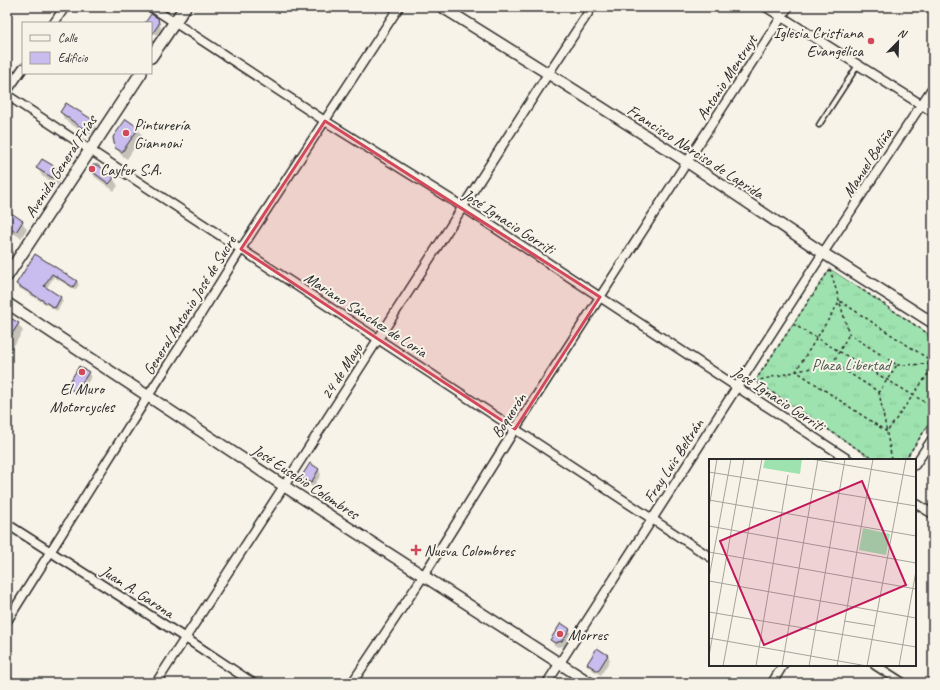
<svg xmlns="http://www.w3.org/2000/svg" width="940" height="690" font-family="Caveat,sans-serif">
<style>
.grass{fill:url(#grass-tufts);stroke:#64876d}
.shadow{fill:#0003}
.building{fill:#c9bcee;stroke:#2b2b2b}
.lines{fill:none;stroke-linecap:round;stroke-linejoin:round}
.service-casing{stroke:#2b2b2b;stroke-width:7}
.minor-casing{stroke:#2b2b2b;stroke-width:11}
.tertiary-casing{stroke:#2b2b2b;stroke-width:13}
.secondary-casing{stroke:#2b2b2b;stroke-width:14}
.path{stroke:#2b2b2b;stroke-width:1.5;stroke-dasharray:3 3;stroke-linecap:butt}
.service{stroke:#f7f3e8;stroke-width:4}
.minor{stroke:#f7f3e8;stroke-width:8}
.tertiary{stroke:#f7f3e8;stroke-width:10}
.secondary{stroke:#f7f3e8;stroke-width:11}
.marked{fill:#d1495b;fill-opacity:0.2;stroke:#d1495b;stroke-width:3;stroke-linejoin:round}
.poi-dot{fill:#d1495b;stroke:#f7f3e8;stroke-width:1.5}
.labels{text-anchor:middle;stroke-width:4;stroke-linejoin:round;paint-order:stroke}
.poi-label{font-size:16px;fill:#2b2b2b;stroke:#f7f3e8;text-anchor:start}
.street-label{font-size:16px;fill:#2b2b2b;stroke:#f7f3e8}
.park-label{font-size:16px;fill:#48594c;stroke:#f7f3e8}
.inset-road{fill:none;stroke:#a5a39c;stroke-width:1}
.view{fill:#c2185b;fill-opacity:0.15;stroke:#c2185b;stroke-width:2}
.inset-edge{fill:none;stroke:#2b2b2b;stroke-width:2}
</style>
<defs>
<pattern id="grass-tufts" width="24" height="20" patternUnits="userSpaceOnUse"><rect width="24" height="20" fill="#9ee3af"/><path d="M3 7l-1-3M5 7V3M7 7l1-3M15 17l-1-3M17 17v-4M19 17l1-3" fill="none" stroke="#88c397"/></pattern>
</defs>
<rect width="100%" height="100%" fill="#f7f3e8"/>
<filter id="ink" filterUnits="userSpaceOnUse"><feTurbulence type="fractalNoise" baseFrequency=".025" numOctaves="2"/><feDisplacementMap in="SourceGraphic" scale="8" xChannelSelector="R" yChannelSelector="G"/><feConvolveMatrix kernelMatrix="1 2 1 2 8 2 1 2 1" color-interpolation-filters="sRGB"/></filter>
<g filter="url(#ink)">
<polygon class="grass" points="830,269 933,337 933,418 905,460 874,460 755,381"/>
<g class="shadow">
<polygon points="157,19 160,24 161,29 157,35 151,32 151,23 146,23"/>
<polygon points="61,112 92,121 96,128 93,133 87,135 65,120"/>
<polygon points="138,129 142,136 127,159 121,155 116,147"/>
<polygon points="38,168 58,170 62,177 57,185 42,176"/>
<polygon points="91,170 113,178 118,186 114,191 95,177"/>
<polygon points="7,212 22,222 27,229 21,238 7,229"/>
<polygon points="7,243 9,244 13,251 7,259"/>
<polygon points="35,256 77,281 79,285 75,290 54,277 46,289 61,298 63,301 57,311 19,288 17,284"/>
<polygon points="7,317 18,324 23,331 7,357"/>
<polygon points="88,373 91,377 79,396 71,391 68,387"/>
<polygon points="7,375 10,377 14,384 9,391 7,390"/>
<polygon points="310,465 319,470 321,475 313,487 307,484 304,479"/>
<polygon points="569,630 572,634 564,646 558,647 554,645 552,640"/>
<polygon points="608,655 610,660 601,675 591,669 588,664"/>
</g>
<g class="building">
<polygon points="151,14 158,18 159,24 151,36 151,23 145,23"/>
<polygon points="66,103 93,120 89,126 82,128 60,112"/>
<polygon points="126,119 139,128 122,152 115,148 113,137"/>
<polygon points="42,159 59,169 53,178 36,168"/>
<polygon points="93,165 98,165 114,178 109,184 90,170"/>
<polygon points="7,210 23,221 16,232 7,226"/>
<polygon points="35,254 77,281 73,287 52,274 44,286 61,297 55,308 16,284"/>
<polygon points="7,316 19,323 7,342"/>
<polygon points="79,366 89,372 76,392 67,387"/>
<polygon points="310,463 319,469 311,483 303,479 303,474"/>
<polygon points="561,623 570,629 562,641 555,643 550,640"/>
<polygon points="597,648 608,655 598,671 587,664"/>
</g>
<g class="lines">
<g class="service-casing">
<polyline id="service" points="819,125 858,65"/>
</g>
<g class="minor-casing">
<g id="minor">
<polyline points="151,7 325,121 463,207 737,387 849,460"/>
<polyline points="766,7 933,112"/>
<polyline points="54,23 65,7"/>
<polyline points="7,91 23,68"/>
<polyline points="7,95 90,150 710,557"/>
<polyline points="915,465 933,438"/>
<polyline points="915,503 933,514"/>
<polyline points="7,524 190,641 253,683"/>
<polyline points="7,621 148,396 197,320 241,249 399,7"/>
<polyline points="875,665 903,683"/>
<polyline points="156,683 284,486 548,74 592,7"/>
<polyline points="352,683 424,575 515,429 687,162 788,7"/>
<polyline points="547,683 823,253 933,87"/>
<polyline points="772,683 783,665"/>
</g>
</g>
<g class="tertiary-casing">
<g id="tertiary">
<polyline points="442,7 568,86 687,162 823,253 933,323"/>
<polyline points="7,303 287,488 590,683"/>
</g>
</g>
<g class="secondary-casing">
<g id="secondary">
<polyline points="151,57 185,7"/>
<polyline points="7,276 141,73"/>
</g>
</g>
<g class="path">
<polyline points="830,269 755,381 874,460"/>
<polyline points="830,269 849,334 897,365 879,392 833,363 849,334"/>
<polyline points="858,287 933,337"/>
<polyline points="793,324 933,407"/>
<polyline points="933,362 840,301 796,371 887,432 933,367"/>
<polyline points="897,365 933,364"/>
<polyline points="749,383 755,381 833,363"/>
<polyline points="879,392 892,460"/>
<polyline points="905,460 933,418"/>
</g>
<use href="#service" class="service"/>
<use href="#minor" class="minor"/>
<use href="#tertiary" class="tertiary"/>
<use href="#secondary" class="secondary"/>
</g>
</g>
<path class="marked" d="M325,121L600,297L515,429L241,249Z"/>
<g class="poi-dot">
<circle cx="871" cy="41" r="4"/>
<circle cx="126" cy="133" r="4"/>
<circle cx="92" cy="169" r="4"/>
<circle cx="82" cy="372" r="4"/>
<path d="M414 544h4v4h4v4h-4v4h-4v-4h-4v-4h4z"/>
<circle cx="560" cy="634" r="4"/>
</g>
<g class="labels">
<g class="poi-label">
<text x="863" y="38" text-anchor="end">Iglesia Cristiana<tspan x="863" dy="18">Evangélica</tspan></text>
<text x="134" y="130">Pinturería<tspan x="134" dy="18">Giannoni</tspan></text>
<text x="100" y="175">Cayfer S.A.</text>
<text x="82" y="394" text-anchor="middle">El Muro<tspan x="82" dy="18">Motorcycles</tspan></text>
<text x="424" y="556">Nueva Colombres</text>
<text x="568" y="640">Morres</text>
</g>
<g class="street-label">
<text transform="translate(726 77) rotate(-57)" y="6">Antonio Mentruyt</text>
<text transform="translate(696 151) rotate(33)" y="6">Francisco Narciso de Laprida</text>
<text transform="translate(867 162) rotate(-57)" y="6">Manuel Baliña</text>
<text transform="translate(60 166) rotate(-57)" y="6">Avenida General Frías</text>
<text transform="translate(509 221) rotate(33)" y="6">José Ignacio Gorriti</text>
<text transform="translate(189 305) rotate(-58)" y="6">General Antonio José de Sucre</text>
<text transform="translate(366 314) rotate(33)" y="6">Mariano Sánchez de Loria</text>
<text transform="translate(341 371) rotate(-57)" y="6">24 de Mayo</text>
<text transform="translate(779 398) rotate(33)" y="6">José Ignacio Gorriti</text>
<text transform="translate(508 415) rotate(-57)" y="6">Boquerón</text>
<text transform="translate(673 460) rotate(-57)" y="6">Fray Luis Beltrán</text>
<text transform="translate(306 481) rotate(33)" y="6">José Eusebio Colombres</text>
<text transform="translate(138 591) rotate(33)" y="6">Juan A. Garona</text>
</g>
<g class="park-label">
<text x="851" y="370">Plaza Libertad</text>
</g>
</g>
<g transform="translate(709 459)">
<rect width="207" height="207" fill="#f7f3e8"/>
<path d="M154,69L181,75L177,96L150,91Z" fill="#9ee3af"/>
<path d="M56,0H93L91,15L54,9Z" fill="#9ee3af"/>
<path class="inset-road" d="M102,0L207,18M0,13L207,47M0,41L207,77M0,49L8,0M0,67L207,104M0,93L207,130M0,119L22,0M0,122L207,159M0,153L207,188M135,162L166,167M0,179L158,207M0,197L35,0M14,207L53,0M47,207L79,16M73,207L109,0M100,207L136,0M128,207L164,0M158,207L197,0M190,207L207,112"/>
<path class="view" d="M153,22L197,126L55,186L11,82Z"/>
<rect width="207" height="207" class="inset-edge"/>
</g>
<rect width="940" height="690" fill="none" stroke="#f7f3e8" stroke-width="24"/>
<rect x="12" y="12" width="916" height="666" fill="none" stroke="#2b2b2b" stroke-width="1.5" filter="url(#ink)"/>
<rect x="22" y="22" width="130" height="52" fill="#f7f3e8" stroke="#a5a39c"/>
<rect x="30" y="35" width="20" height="6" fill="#f7f3e8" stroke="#a5a39c"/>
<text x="58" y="42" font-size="12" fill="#2b2b2b">Calle</text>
<rect x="30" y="52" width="20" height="12" fill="#c9bcee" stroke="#a5a39c"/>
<text x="58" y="62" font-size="12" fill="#2b2b2b">Edificio</text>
<g transform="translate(898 42) rotate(23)" stroke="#f7f3e8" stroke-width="3" paint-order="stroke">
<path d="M0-3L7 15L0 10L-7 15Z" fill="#2b2b2b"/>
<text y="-6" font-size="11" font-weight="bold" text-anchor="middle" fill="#2b2b2b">N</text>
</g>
</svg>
